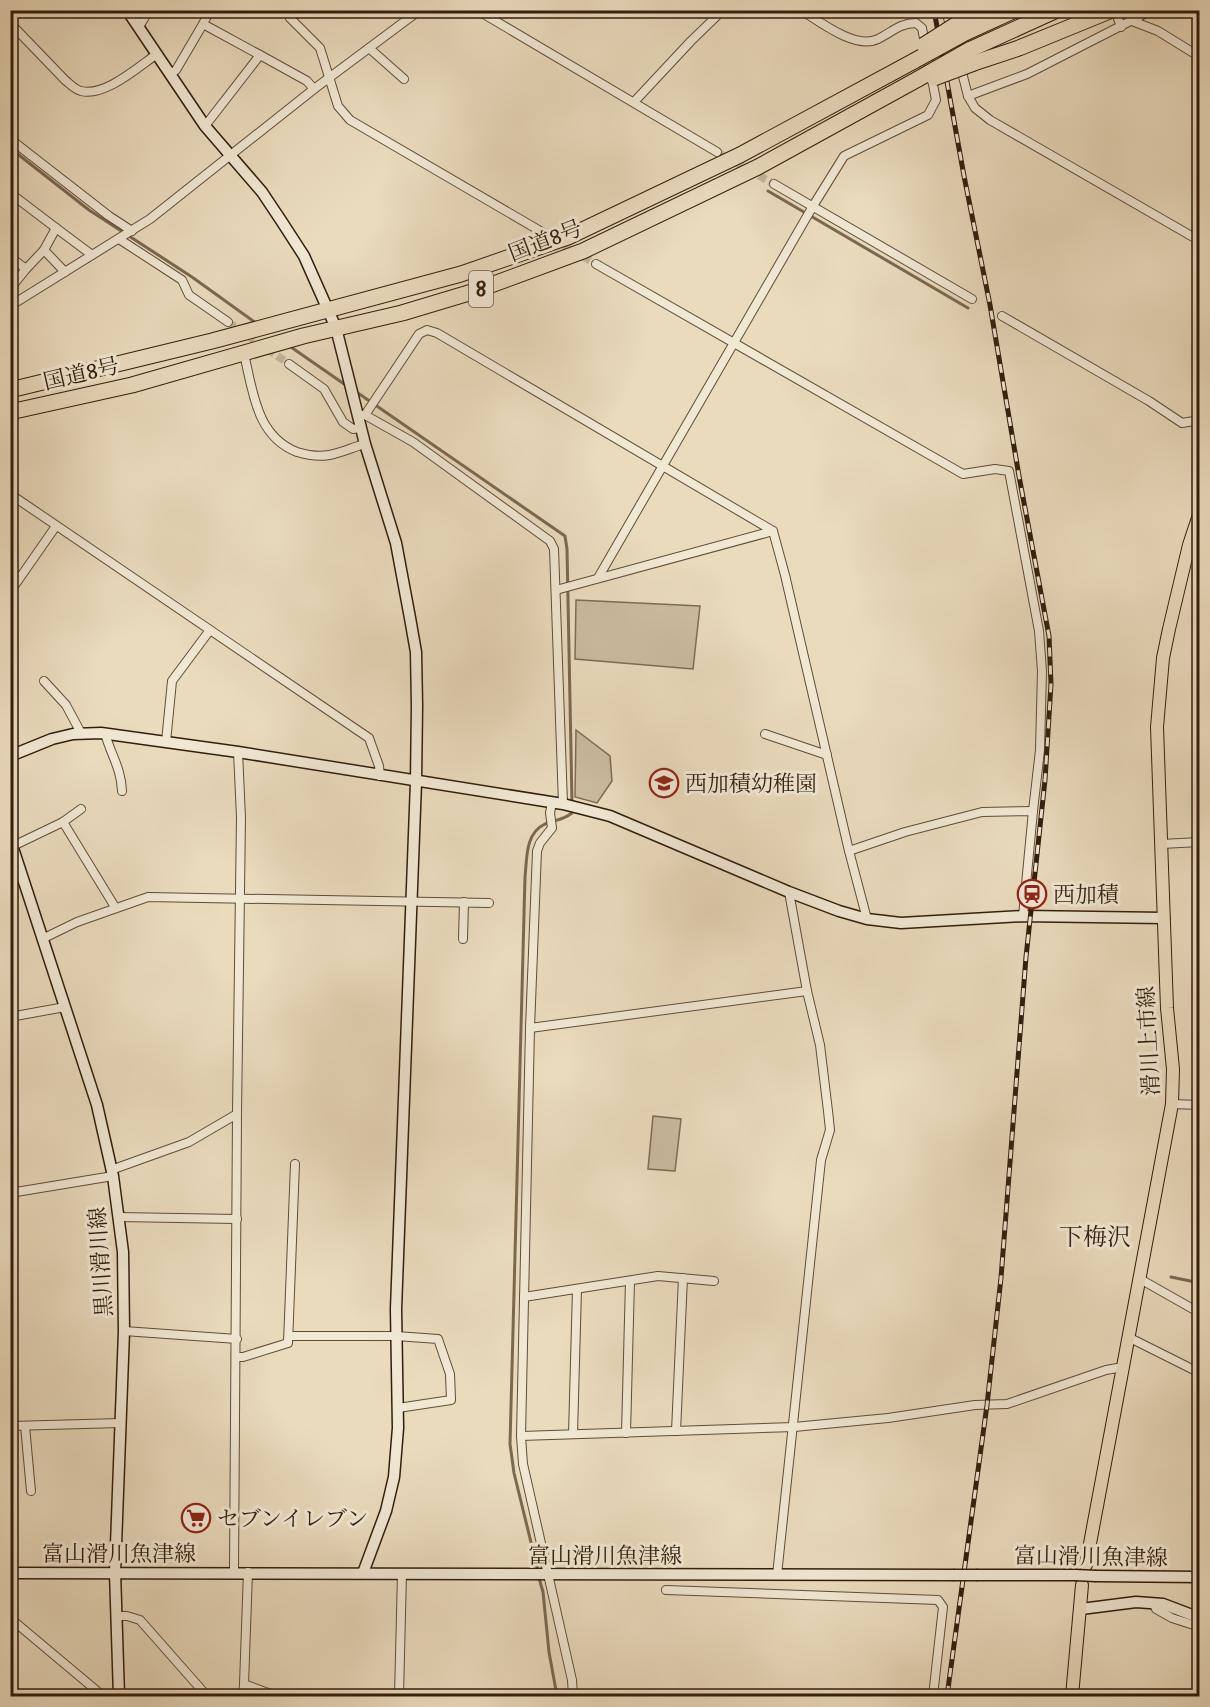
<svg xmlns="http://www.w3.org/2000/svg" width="1210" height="1707" font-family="'IM FELL DW Pica','Noto Serif JP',serif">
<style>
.green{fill:#cbbb9f;stroke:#7e6c56;stroke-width:1.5}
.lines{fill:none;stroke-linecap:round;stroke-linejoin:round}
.stream{stroke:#7b6852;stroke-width:3}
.street-tunnel{stroke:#c5b59a;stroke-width:8;stroke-dasharray:8 4;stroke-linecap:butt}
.street-casing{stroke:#604c38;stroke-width:10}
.secondary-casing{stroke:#321d0c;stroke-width:13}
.primary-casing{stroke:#321d0c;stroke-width:14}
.highway-casing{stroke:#321d0c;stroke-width:17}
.street{stroke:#f1e8d4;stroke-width:8}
.secondary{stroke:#f1e8d4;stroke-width:10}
.primary{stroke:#eadbbd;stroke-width:12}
.highway{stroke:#eadbbd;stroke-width:15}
.rail-casing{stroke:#321d0c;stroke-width:5}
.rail{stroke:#f1e8d4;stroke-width:3;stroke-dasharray:9;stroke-linecap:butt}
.secondary-bridge-casing{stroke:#321d0c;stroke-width:13;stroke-linecap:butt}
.highway-bridge-casing{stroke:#321d0c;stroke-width:17;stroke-linecap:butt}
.secondary-bridge{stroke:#f1e8d4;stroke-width:10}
.highway-bridge{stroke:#eadbbd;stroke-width:15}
.labels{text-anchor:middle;stroke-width:6;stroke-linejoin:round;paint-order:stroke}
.shield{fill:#f1e8d4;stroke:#6b5a48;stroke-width:1.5}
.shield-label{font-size:21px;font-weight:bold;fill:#321d0c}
.street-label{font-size:22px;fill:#321d0c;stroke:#f1e8d4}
.poi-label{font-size:22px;fill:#321d0c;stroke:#f1e8d4;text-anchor:start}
.neighbourhood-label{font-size:24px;fill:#321d0c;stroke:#f1e8d4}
</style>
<rect width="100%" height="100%" fill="#eadbbd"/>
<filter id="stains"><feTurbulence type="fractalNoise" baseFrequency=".00333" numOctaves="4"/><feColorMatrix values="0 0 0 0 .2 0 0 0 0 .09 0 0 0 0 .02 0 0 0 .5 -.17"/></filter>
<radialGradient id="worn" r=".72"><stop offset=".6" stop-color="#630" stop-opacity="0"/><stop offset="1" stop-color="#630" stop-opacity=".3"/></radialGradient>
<g class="green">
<polygon points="576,600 700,606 693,669 575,659"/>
<polygon points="576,730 610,756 612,781 597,803 575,797"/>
<polygon points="653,1116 681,1119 675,1171 648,1169"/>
</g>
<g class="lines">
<g class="stream">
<polyline points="10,148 89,210 192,277 256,323"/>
<polyline points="768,191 968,308"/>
<polyline points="288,345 347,386"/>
<polyline points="355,391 565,536 567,549 572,802"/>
<polyline points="1171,1277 1200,1283"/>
<path d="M538,1571L514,1473L510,1444L525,877C527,859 525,833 545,824C555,820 563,820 572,813V809"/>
<polyline points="539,1578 543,1592 549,1652 557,1696"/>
</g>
<g class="street-tunnel">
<polyline points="717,152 774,184"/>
<polyline points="542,232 596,264"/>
<polyline points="228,322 289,364"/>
</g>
<g class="street-casing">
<g id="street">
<polyline points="477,10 717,152"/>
<polyline points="946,10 968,96"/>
<polyline points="1115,10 1121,27"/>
<polyline points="1152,10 1027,74 968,96 975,108 990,120 1200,241"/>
<polyline points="290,18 320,48 338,106 350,120 542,232"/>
<polyline points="1132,21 1158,31 1200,57"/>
<path d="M10,23L65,80C70,84 74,89 81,91C105,97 138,67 157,54"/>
<polyline points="203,24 210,10"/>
<polyline points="139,27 149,10"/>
<polyline points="369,48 404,79"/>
<polyline points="170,75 176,70 203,24 260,55"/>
<polyline points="634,102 691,41 723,10"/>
<polyline points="205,126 260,55 307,81 314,89"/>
<polyline points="10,139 109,216 132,231"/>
<polyline points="774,184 972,299"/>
<polyline points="10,193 56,228 44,250"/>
<polyline points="56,228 92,255"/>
<polyline points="119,239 182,280 189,295 228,322"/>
<polyline points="10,257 26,269 44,250 65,272"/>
<polyline points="596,264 963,474 995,469 1009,471 1039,631 1042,671 1041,710 1040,750 1033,811"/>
<polyline points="10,289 26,269"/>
<polyline points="10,306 150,219 314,89 420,10"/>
<polyline points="1002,316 1149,401 1182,423 1200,420"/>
<path d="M244,354C253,391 256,436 297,452C307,455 318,457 329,455C341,453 353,447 365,444"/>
<polyline points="289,364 324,389 343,422 353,429 361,428"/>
<polyline points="363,415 365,415 413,442 550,541 554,549 563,804"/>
<polyline points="365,415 419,334 427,330 437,333 773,531 785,575 849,851 867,919"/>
<polyline points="10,494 369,738 379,766 380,776"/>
<path d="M598,578L813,206L844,156L928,115L936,100L922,28L916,23C900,23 892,32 878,39C856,50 820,22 801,10"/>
<polyline points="556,590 773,531"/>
<polyline points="10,592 56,526"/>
<polyline points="44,681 66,705 81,733"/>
<path d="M105,733C111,756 121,767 122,791"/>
<polyline points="765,734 827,755"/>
<polyline points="166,742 172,681 210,630"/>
<polyline points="552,802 550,813 552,828 540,843 537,851 530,1028 521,1436 523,1464 572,1680 573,1696"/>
<polyline points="63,822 81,809"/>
<polyline points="1161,844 1200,842"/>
<polyline points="13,846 63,822 115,907"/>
<polyline points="849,851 905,832 982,812 1033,811 1023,916"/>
<polyline points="10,873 19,867"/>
<polyline points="42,939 77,922 148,897 489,903"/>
<polyline points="463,939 464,902"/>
<polyline points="10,1017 65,1007"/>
<polyline points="530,1028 807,991"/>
<polyline points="1172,1104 1200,1105"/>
<polyline points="111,1170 189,1142 237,1114"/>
<polyline points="10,1193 113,1176"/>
<polyline points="118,1217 237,1219"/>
<polyline points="1140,1279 1200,1313"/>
<polyline points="524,1297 658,1276 714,1281"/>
<polyline points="124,1331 237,1339"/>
<polyline points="289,1336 396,1336 438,1339 450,1374 451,1400 398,1408"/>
<polyline points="1128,1337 1200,1373"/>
<polyline points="237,1357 243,1357 288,1343 295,1164"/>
<polyline points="10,1426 121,1423"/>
<polyline points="25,1426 31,1491"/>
<polyline points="676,1431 683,1278"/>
<polyline points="626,1433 630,1281"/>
<polyline points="573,1434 577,1289"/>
<polyline points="521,1436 794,1427 888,1418 975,1405 1007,1404 1106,1370 1123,1367"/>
<polyline points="234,1572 237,1114 241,817 238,752"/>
<polyline points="777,1575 821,1160 830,1130 828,1111 820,1045 807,991 789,892"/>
<polyline points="666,1590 938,1600 943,1607 933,1696"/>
<polyline points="1154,1604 1156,1609 1172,1618 1200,1627"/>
<polyline points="116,1616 127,1616 140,1620 207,1696"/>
<polyline points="10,1618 103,1696"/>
<polyline points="244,1684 248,1572"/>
<polyline points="243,1696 244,1684 276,1696"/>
<polyline points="399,1696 402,1573"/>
</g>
</g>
<g class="secondary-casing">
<g id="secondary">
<polyline points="127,10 205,126 262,192 282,222 304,256 336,328 365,444 396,543 410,618 416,652 417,706 416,782 396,1309 398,1428 394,1477 386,1511 363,1573"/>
<polyline points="10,756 52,739 73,734 101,733 238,752 563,804 610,816 789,892 839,911 867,919 901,923 1023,916 1164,918"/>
<polyline points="10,839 97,1105 113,1176 123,1252 124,1331 115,1572 119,1696"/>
<polyline points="10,1573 953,1575"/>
<polyline points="978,1575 1075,1575"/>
<polyline points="1096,1576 1200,1577"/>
<polyline points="1081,1609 1136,1602 1163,1604 1200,1618"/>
</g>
</g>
<g class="primary-casing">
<g id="primary">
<polyline points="1086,1565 1172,1104 1173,1069 1167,1008 1157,727 1163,658 1169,629 1189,545 1200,512"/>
<polyline points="1072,1696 1082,1585"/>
</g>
</g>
<g class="highway-casing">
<g id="highway">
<polyline points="957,24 981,10"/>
<polyline points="965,33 1015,10"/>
<polyline points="969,50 1057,10"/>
<polyline points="974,63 1019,48 1112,10"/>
<polyline points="10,390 212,341 461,274 568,237 740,155 914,61"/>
<polyline points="10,412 132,385 303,336 402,313 472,292 583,251 758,167 918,79"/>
</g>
</g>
<use href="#street" class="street"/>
<use href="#secondary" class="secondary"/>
<use href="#primary" class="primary"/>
<use href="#highway" class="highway"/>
<g class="rail-casing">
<polyline id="rail" points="934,10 964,176 990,305 1019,476 1049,636 1051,684 1045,780 1026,957 1001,1278 987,1405 947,1696"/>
</g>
<use href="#rail" class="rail"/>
<g class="secondary-bridge-casing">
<g id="secondary-bridge">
<polyline points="953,1575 978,1575"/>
<polyline points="1075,1575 1096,1576"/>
</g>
</g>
<g class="highway-bridge-casing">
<g id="highway-bridge">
<polyline points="924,45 957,24"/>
<polyline points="914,61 965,33"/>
<polyline points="934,78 974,63"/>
<polyline points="918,79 969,50"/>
</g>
</g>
<use href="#secondary-bridge" class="secondary-bridge"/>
<use href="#highway-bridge" class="highway-bridge"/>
</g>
<defs>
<g id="school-ring" transform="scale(1.5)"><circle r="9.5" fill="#f1e8d4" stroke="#8f2418" stroke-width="1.5"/><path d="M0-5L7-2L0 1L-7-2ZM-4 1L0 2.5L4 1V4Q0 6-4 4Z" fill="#8f2418"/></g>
<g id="station-ring" transform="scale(1.5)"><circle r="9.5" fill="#f1e8d4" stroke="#8f2418" stroke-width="1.5"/><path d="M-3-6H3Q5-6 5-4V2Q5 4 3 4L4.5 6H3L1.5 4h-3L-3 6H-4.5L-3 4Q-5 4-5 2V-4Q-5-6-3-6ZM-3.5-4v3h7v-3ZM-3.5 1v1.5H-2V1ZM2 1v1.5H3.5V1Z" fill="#8f2418"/></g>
<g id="supermarket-ring" transform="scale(1.5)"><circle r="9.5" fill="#f1e8d4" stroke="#8f2418" stroke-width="1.5"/><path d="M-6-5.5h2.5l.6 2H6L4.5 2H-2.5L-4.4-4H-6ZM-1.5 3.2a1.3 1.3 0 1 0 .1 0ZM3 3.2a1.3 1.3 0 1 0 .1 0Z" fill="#8f2418"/></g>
</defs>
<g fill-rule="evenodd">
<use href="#school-ring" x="664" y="783"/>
<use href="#station-ring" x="1032" y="894"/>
<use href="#supermarket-ring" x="196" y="1518"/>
</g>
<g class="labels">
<rect class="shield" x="469" y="271" width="24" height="36" rx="4.5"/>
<g class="shield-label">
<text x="481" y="296">8</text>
</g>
<g class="street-label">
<text transform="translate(545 240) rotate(-21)" y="8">国道8号</text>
<text transform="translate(81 373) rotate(-13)" y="8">国道8号</text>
<text transform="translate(1148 1041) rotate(-93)" y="8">滑川上市線</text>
<text transform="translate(100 1262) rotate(-94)" y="8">黒川滑川線</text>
<text x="119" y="1561">富山滑川魚津線</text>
<text x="605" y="1563">富山滑川魚津線</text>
<text transform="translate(1091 1556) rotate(1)" y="8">富山滑川魚津線</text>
</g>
<g class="poi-label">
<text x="685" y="791">西加積幼稚園</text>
<text x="1053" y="902">西加積</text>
<text x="217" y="1526">セブンイレブン</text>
</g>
<g class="neighbourhood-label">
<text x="1095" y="1245">下梅沢</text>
</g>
</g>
<rect width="1210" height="1707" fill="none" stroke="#eadbbd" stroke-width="36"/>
<rect x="12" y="12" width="1186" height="1683" fill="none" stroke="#321d0c" stroke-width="3"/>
<rect x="18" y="18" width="1174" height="1671" fill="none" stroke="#321d0c" stroke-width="1.5"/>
<rect width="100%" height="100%" filter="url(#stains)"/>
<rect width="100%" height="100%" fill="url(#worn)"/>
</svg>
